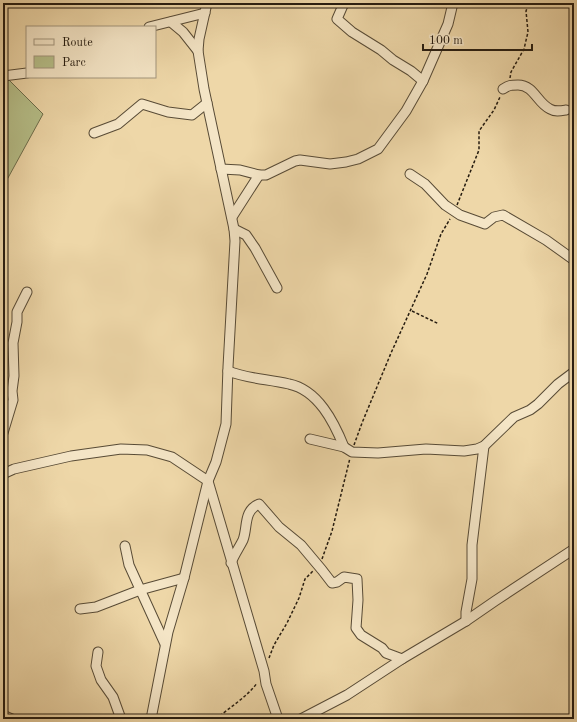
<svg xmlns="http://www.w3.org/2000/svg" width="577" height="722" font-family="'Old Standard TT',serif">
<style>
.green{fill:#b6bf89;stroke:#6e6e4c}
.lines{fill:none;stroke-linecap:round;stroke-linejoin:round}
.minor-casing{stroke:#584b36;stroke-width:11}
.path{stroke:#261c10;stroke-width:1.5;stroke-dasharray:3 2;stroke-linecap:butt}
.minor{stroke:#f4e5c6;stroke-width:9}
</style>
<rect width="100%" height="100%" fill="#eed7a8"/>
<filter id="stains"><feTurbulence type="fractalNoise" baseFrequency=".005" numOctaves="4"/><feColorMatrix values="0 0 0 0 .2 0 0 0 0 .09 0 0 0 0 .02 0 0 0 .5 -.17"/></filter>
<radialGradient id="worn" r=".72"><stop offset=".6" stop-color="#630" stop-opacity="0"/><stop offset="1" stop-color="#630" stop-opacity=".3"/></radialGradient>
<polygon class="green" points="3,74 43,114 3,187"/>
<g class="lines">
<g class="minor-casing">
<g id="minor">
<polyline points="344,3 337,19 352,32 381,50 393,60 411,71 423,81"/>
<polyline points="171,22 183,32 198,51"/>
<polyline points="149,27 205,13"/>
<polyline points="3,76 27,73"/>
<path d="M503,89C509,85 511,85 518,85C534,85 537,103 550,109C555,112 560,111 566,110"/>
<polyline points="94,133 118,124 142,104 168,112 192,115 207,103"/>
<polyline points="221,169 240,170 259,175 266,175 295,161 300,160 330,164 346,162 358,159 378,149 406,111 423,81 448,24 453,3"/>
<polyline points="410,174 425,184 445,205 460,215 485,224 494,217 503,215 546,240 574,260"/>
<polyline points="232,217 259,175"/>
<polyline points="234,229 246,235 255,248 277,288"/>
<path d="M228,371C248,379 268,379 289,384C318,390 334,422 344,447"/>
<polyline points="3,433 13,400 12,391 14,376 13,343 17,322 17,312 27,292"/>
<polyline points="310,439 344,447 352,452 378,453 426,449 464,451 477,449 484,446 514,417 530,410 538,404 558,384 574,372"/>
<polyline points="3,474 14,469 71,456 121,449 147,450 172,457 208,481 264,671 266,684 278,719"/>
<polyline points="125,546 129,565 165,644"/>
<path d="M231,563C234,555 239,548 243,540C248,527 243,511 259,504L279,527L301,545L322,570L332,583L337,582L344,577L357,579L358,600L356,628L361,635L382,648L386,653L402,659"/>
<polyline points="80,609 96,607 140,590 184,578"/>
<polyline points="466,621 466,612 472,579 472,545 484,446"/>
<polyline points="98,652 96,666 101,680 113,697 121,719"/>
<polyline points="3,715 12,719"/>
<polyline points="151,719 168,632 184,578 208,481 216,462 226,424 228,367 235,241 234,229 204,89 198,51 199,39 207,3"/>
<polyline points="301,719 347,695 402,659 466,621 495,601 574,549"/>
</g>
</g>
<g class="path">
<polyline points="510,78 511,72 524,49 528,32 526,11 529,3"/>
<polyline points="457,205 479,150 479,131 494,110 500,97"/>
<polyline points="412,311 439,324"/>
<polyline points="354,445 362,423 391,353 427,274 441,234 450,219"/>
<polyline points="322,559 332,531 350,458"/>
<polyline points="269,658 274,645 287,623 299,598 305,579 313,571"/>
<path d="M216,719C229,708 248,696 257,683"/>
</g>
<use href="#minor" class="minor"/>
</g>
<rect width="577" height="722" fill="none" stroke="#eed7a8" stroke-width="16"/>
<rect x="4" y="4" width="569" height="714" fill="none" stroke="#261c10" stroke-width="2"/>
<rect x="8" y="8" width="561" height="706" fill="none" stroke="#261c10"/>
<rect x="26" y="26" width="130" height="52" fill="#f4e5c6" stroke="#a2957d"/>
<rect x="34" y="39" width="20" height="6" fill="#f4e5c6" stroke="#a2957d"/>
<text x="62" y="46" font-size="12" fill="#261c10">Route</text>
<rect x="34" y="56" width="20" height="12" fill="#b6bf89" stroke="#a2957d"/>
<text x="62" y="66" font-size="12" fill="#261c10">Parc</text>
<path d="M423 44v6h109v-6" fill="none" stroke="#261c10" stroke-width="2"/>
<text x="429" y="44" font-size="12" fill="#261c10" stroke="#f4e5c6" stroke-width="3" paint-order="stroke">100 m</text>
<rect width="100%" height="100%" filter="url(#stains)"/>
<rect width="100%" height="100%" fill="url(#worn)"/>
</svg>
